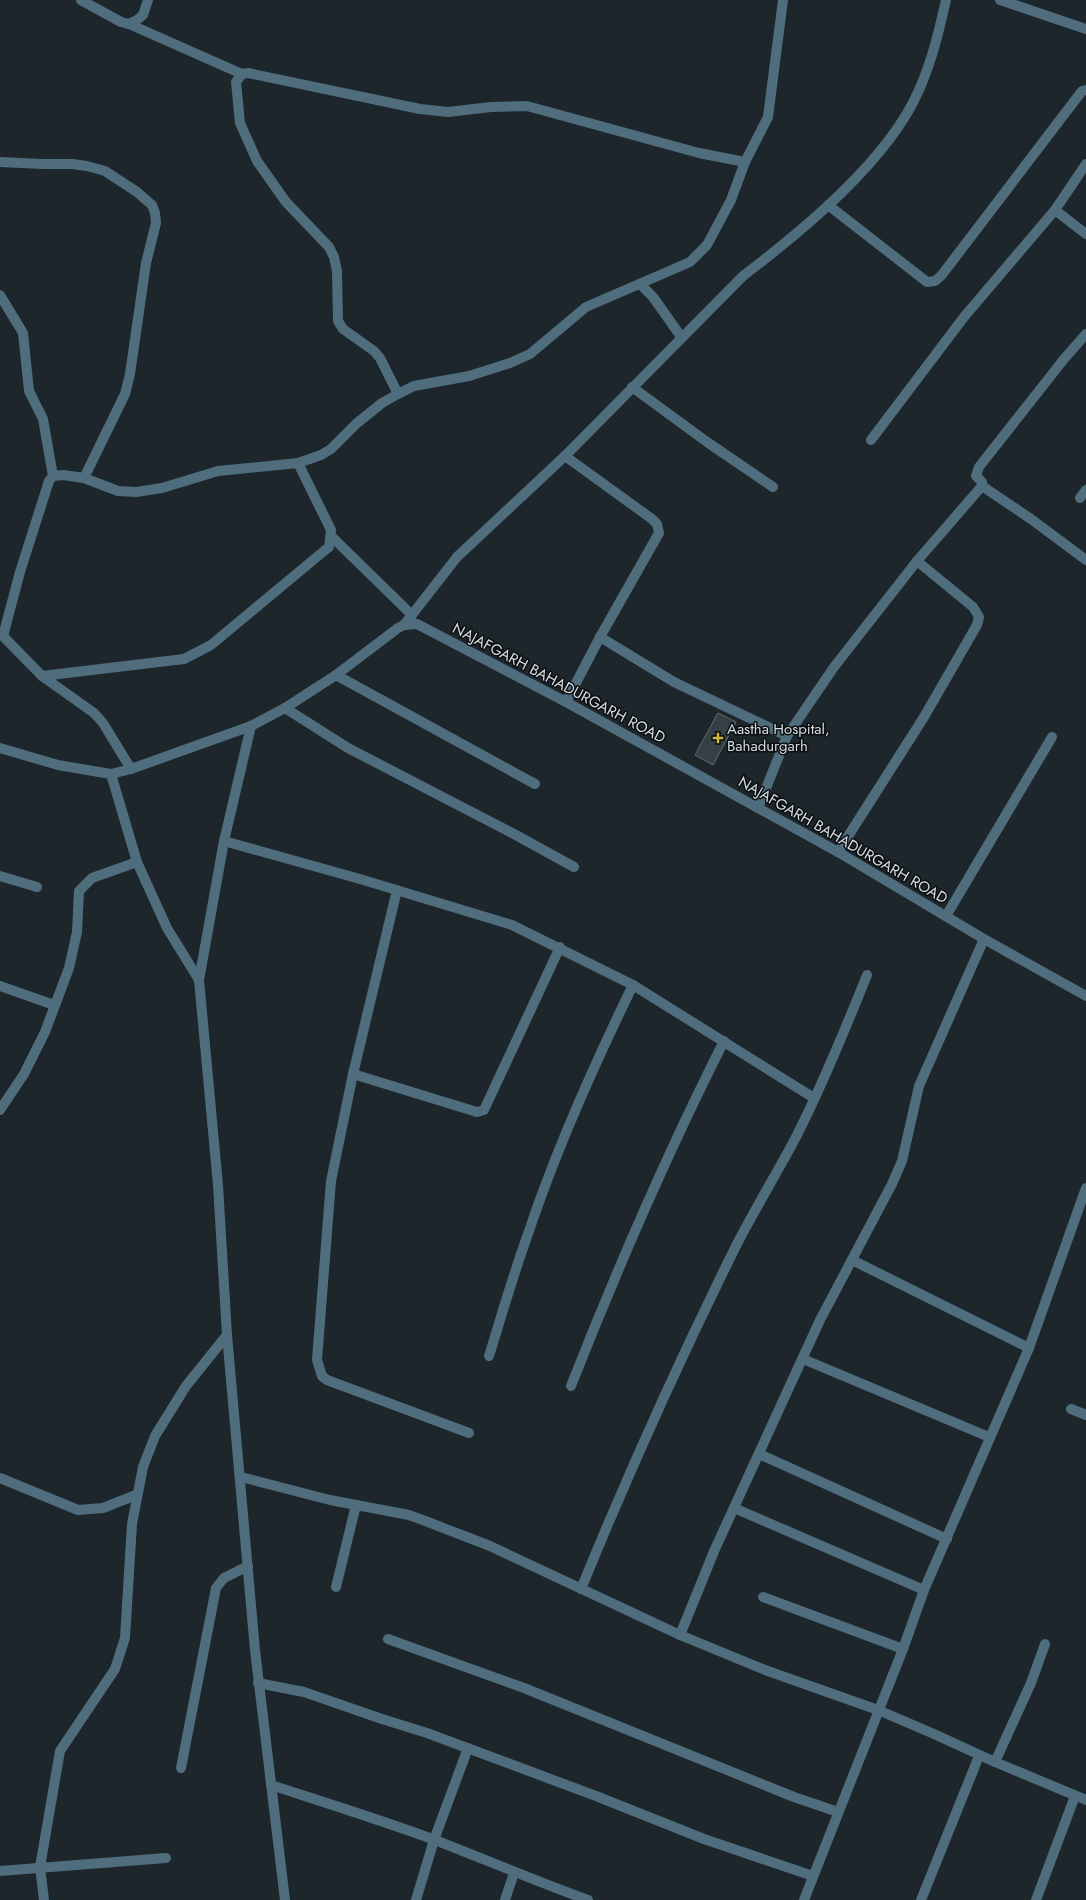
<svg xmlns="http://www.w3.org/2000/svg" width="1086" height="1900" font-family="Jost,sans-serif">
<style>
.building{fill:#353f45;stroke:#5f6a71}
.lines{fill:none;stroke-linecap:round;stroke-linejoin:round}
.minor{stroke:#4f6d7d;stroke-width:10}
.poi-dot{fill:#ccb939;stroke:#0a0e10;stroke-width:1.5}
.labels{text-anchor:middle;stroke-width:3;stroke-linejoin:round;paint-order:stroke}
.street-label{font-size:15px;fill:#d5dbdf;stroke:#0a0e10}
.poi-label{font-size:15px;fill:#d5dbdf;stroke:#0a0e10;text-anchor:start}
</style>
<rect width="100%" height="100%" fill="#1c262b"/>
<polygon class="building" points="718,713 736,722 713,765 695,755"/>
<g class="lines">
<g class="minor">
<polyline points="81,0 121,22 129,24 137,20 143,15 148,0"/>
<polyline points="1000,0 1086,29"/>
<polyline points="129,24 242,74"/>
<polyline points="0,162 43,164 72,164 87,166 105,171 137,192 152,205 155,213 156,223 146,263 130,374 125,394 84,478"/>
<polyline points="828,205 927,282 935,281 941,276 1082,91 1086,90"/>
<polyline points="1055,210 1086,234"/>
<polyline points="640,284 653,297 682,338"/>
<polyline points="0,295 23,333 29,391 43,419 53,476"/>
<polyline points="632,387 707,442 773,487"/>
<polyline points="398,394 380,358 374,351 343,329 338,321 337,271 334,257 329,247 286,202 257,161 240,123 236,82 242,74 248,73 420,109 448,112 491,107 527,106 699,153 745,162"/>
<polyline points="871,440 964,317 1055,210 1086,164"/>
<polyline points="565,456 652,519 657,524 659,533 600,637 566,702"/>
<polyline points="982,486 1031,519 1086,560"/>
<polyline points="1080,498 1086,490"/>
<polyline points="331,536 412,615"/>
<path d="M404,625L457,557L565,456L743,276C802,231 889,160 919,90C932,61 939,31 946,0"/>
<polyline points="0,633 42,676 94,713 103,723 131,769"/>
<polyline points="3,636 20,572 49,481 53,476 63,475 84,478 118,491 136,492 162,488 218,471 298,463 321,455 331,449 356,424 382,403 398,394 414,386 469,376 510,363 530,354 586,307 690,262 707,245 731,200 745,162 768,117 783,0"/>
<polyline points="600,637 674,682 787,736"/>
<polyline points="336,675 535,784"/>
<polyline points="42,676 184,659 211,645 324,551 329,547 331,530 298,463"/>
<polyline points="285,708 348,748 514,834 574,867"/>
<polyline points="251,726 224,841 199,980 218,1185 227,1335 255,1650 285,1900"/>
<polyline points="0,748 58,765 111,774 131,769 251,726 285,708 336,675 398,628 404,625 417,624 566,702 838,852 984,939 1086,996"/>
<polyline points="111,774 137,862 167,928 199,980"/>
<polyline points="758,808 787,736 834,667 917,561 982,486 982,482 976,476 979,467 1064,359 1086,334"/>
<polyline points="224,841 360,879 512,925 633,985 814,1098"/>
<polyline points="838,852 924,717 977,625 979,617 973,607 917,561"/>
<polyline points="0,876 37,887"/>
<polyline points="397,890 353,1074 331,1181 317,1360 322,1376 327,1380 469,1433"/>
<polyline points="946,916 1052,737"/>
<polyline points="0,986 54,1005"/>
<polyline points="353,1074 477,1112 484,1110 560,947"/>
<polyline points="0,1110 24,1074 45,1032 69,968 77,932 79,891 92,878 137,862"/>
<polyline points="852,1260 1029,1348"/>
<path d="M489,1356C502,1314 514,1272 529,1231C557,1147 594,1065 633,985"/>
<polyline points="803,1359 989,1437"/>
<path d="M571,1386C617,1269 667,1154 724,1041"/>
<polyline points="1071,1409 1086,1415"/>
<polyline points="759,1454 947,1539"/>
<polyline points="241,1477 330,1500 409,1515 428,1522 490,1546 680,1635 765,1670 878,1710 934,1734 995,1762 1086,1800"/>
<polyline points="0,1478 78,1510 103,1508 136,1495"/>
<polyline points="734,1508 924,1590"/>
<polyline points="336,1587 356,1505"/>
<path d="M581,1589C628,1474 679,1361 734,1250C753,1212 776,1175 796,1137C823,1084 845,1030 867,975"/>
<polyline points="763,1597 903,1649"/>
<polyline points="680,1635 715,1549 820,1320 892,1184 902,1161 919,1086 984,939"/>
<polyline points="388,1639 524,1688 794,1797 838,1812"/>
<polyline points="258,1683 304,1692 382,1719 427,1733 596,1796 704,1839 813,1876"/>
<polyline points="995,1762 1031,1683 1045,1644"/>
<polyline points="181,1768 216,1588 224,1578 248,1566"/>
<path d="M271,1785C326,1803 381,1820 435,1840C486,1860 536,1881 588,1900"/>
<polyline points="0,1871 166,1858"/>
<polyline points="44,1900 40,1867 60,1751 115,1669 125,1638 132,1524 143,1467 155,1436 186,1386 227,1335"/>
<polyline points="416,1900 434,1840 468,1748"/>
<polyline points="505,1900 514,1873"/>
<polyline points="804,1900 903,1649 924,1590 1029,1348 1086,1188"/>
<polyline points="921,1900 979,1756"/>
<polyline points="1036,1900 1075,1796"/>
</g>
</g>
<path class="poi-dot" d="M716 732h4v4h4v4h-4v4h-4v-4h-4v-4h4z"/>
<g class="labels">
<g class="street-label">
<text transform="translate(559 683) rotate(28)" y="5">NAJAFGARH BAHADURGARH ROAD</text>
<text transform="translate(843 840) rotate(30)" y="5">NAJAFGARH BAHADURGARH ROAD</text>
</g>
<g class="poi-label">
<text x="727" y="734">Aastha Hospital,<tspan x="727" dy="17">Bahadurgarh</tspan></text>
</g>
</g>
</svg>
